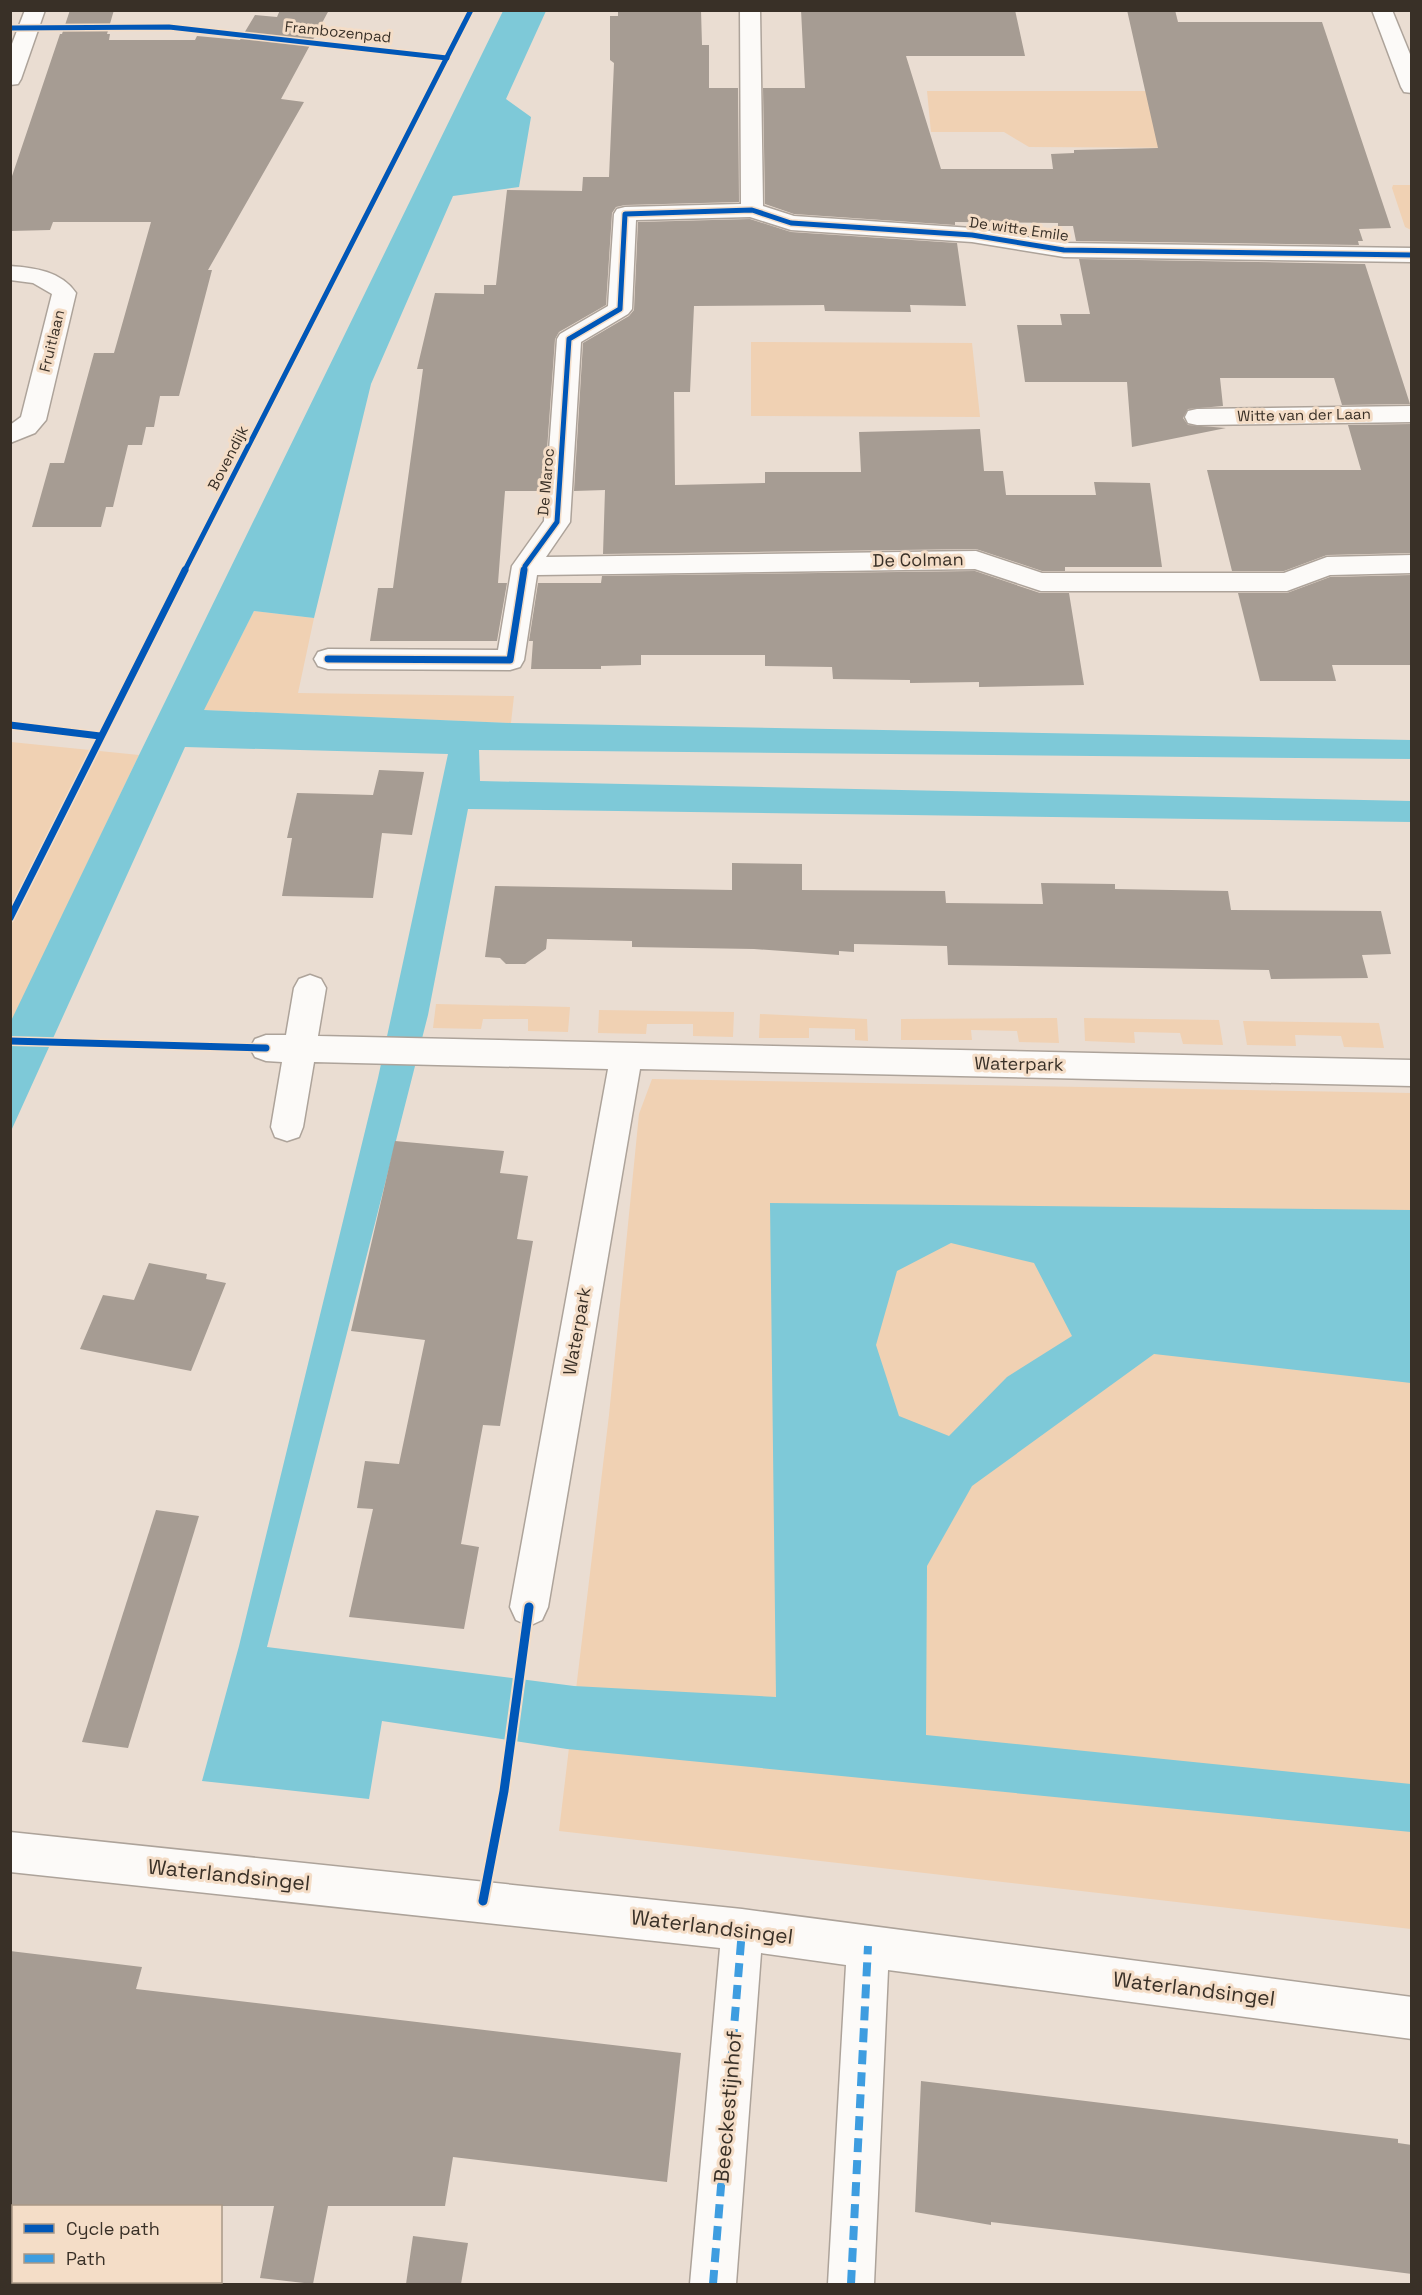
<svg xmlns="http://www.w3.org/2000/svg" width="1422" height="2295" font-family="'Space Grotesk',sans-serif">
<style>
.green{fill:#f0d1b3}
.water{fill:#7ec9d8;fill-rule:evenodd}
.building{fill:#a69c93}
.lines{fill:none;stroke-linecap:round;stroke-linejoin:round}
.minor-casing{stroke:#ada39a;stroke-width:3}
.minor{fill:#fcfaf8;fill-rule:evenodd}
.quiet{stroke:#3e9de0;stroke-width:8;stroke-dasharray:14 8;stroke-linecap:butt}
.cycleway-far2-casing{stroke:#f4ddc7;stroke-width:8}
.cycleway-far1-casing{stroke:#f4ddc7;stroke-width:10}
.cycleway-casing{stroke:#f4ddc7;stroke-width:13}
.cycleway-far2{stroke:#0057b8;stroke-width:5}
.cycleway-far1{stroke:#0057b8;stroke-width:7}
.cycleway{stroke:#0057b8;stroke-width:9}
.labels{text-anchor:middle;stroke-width:6;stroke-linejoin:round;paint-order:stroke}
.far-street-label{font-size:15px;fill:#393027;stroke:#f4ddc7}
.street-label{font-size:18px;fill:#393027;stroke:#f4ddc7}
.near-street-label{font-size:21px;fill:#393027;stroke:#f4ddc7}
</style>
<rect width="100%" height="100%" fill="#eaddd2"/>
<g class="green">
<polygon points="927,91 1195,91 1208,148 1029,147 1004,132 931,132"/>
<polygon points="1393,185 1411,185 1411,230 1405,227 1392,188"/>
<polygon points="751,342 972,343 980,417 751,416"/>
<polygon points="254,611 314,618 298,693 514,696 511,723 203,710"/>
<polygon points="11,742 139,755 11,1023 10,742"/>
<polygon points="436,1004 570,1007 568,1032 528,1031 528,1019 483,1019 481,1029 433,1028"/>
<polygon points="599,1010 734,1012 733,1037 693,1036 693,1024 647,1024 646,1034 598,1033"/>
<polygon points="760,1014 867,1019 868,1041 855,1040 855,1029 809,1028 809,1038 759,1038"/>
<polygon points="1057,1018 1059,1043 1019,1042 1017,1031 971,1030 972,1040 901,1040 901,1019"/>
<polygon points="1084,1018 1219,1020 1223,1045 1183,1044 1180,1033 1134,1032 1135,1043 1085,1041"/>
<polygon points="1243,1021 1379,1023 1384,1048 1344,1047 1341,1036 1295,1035 1296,1046 1247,1045"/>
<polygon points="652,1079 1411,1093 1411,1929 559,1831 609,1415 639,1114"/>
</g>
<path class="water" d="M503,11H546L506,99L531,117L519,187L453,196L371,384L314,618L254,611L204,710L511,723L1411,740V759L479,750L480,781L1411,801V822L468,809L428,1015L267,1647L574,1686L776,1697L770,1203L1411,1210V1383L1154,1354L972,1486L927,1566L926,1735L1411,1784V1832L567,1749L382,1721L369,1799L202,1781L239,1646L378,1078L448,754L185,747L11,1131L10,1023L139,755ZM951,1243L1034,1263L1072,1336L1007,1377L949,1436L899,1416L876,1345L897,1271Z"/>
<g class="building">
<polygon points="70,10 114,10 107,34 110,34 109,40 195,40 197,36 240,40 255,15 277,17 280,10 329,10 281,99 304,102 208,270 212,270 179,396 160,396 154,427 146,427 142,445 128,445 113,507 106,507 101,527 32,527 50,463 64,463 94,353 114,353 151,222 53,222 50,230 10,231 10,182 60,34 62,34"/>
<polygon points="618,10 701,10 702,45 709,45 709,88 738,88 739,202 625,205 616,207 612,213 606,305 559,332 555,339 544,491 505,491 498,583 507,583 497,641 370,641 378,588 393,588 423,369 417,369 435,293 484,294 484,285 496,285 507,190 582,191 583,177 609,177 614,63 610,60 610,16 618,16"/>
<polygon points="801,10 1015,10 1025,56 906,56 941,169 1053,169 1051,154 1074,153 1074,150 1158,148 1127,10 1175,10 1178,22 1322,22 1391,228 1359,229 1363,241 1358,241 1359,245 1076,241 1073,226 1058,226 1058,223 955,222 955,225 794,214 765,204 763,88 805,88"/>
<polygon points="750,219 791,232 957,243 966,306 910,305 911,312 825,311 824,305 694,306 690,392 674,392 675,485 765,483 765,472 861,472 859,432 980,429 984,471 1003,471 1006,495 1096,495 1094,482 1150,483 1162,567 1065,567 1065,571 1042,571 976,549 603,554 605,490 574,491 583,343 629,316 634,310 638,222"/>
<polygon points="1079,259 1365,264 1410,404 1342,405 1334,378 1220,378 1223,406 1188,409 1183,418 1188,425 1226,428 1132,447 1127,382 1025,382 1017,325 1062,325 1060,314 1090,314"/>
<polygon points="1412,424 1412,553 1327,555 1284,571 1232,571 1207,470 1361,470 1348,425"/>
<polygon points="975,571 1040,593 1069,593 1084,685 979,687 979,682 910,683 910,680 833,679 832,667 765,666 765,655 641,655 641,665 601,666 601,669 531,669 533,641 529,641 538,583 601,583 602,576"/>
<polygon points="1412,575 1412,665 1332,665 1336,681 1260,681 1238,593 1287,593 1330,577"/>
<polygon points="379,770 424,772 412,835 382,833 373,898 282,896 292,838 287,838 297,793 373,795"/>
<polygon points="732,863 802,864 802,890 945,891 946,903 1043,904 1041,883 1115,884 1115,889 1228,891 1231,910 1381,911 1391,954 1362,955 1368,978 1271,979 1269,970 948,965 947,946 854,944 854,952 839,951 839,955 754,949 632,947 632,941 547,939 546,949 525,964 506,964 500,958 485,957 495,886 732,890"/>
<polygon points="395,1141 504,1151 500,1173 528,1176 517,1239 533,1241 500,1426 483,1425 461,1544 479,1547 464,1629 349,1617 373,1509 357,1508 365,1461 399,1464 425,1340 351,1331"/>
<polygon points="149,1263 207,1274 206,1279 226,1283 191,1371 80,1349 103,1295 134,1300"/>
<polygon points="156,1510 199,1516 128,1748 82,1742"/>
<polygon points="10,1951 142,1967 136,1989 681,2053 667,2182 453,2157 445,2206 328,2206 313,2284 260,2278 274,2206 14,2206 14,2282 106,2282 107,2284 10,2284"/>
<polygon points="921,2081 1347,2133 1398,2139 1398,2143 1412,2145 1412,2274 1135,2239 991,2222 991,2225 915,2212"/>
<polygon points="413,2236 468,2243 461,2284 406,2284"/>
</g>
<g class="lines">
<g class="minor-casing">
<g id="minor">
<polygon points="25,10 45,10 21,79 18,84 10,85 10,49"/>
<polygon points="740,10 760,10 763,206 794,216 972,228 1064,243 1412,248 1412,262 1064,257 972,242 791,230 750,217 636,220 632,309 628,314 581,342 570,522 546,557 976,551 1042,573 1284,573 1327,557 1412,555 1412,573 1330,575 1287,591 1041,591 975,569 537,575 524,660 520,667 510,670 328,669 318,666 314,659 318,652 328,649 498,650 512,566 544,521 557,339 560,334 608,306 614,214 617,209 625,207 741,204"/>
<polygon points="1372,10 1392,10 1412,59 1412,93 1404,92 1401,87"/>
<path d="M10,266C35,268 61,271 76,293L46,420L35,433L10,443V425L21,417L52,294L33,283L10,280Z"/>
<polygon points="1412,406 1412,422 1197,425 1188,423 1185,417 1188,411 1197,409"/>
<polygon points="310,975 321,979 326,988 318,1036 1412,1060 1412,1086 640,1069 548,1607 542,1620 529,1626 516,1620 510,1607 608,1069 314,1062 303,1127 299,1137 287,1141 275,1137 271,1127 282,1062 266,1061 255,1057 250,1048 255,1039 266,1035 286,1035 294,988 299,979"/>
<polygon points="10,1832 742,1909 1412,1997 1412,2039 888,1970 874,2284 828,2284 846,1965 761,1953 736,2284 690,2284 720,1948 10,1872"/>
</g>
</g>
<use href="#minor" class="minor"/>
<g class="quiet">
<polyline points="713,2284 742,1930"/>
<polyline points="851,2284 868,1946"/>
</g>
<g class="cycleway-far2-casing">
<g id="cycleway-far2">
<polyline points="10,28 169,27 447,58"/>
<polyline points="184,572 471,10"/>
<polyline points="524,572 525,566 557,522 569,339 620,309 625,214 752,210 791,223 972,235 1064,250 1412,255"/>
</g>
</g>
<g class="cycleway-far1-casing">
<g id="cycleway-far1">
<polyline points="328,659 510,660 524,570"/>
<polyline points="10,725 100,736"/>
<polyline points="10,918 185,570"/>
<polyline points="10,1041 266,1048"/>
</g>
</g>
<g class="cycleway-casing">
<polyline id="cycleway" points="483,1901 504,1791 529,1607"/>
</g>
<use href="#cycleway-far2" class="cycleway-far2"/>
<use href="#cycleway-far1" class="cycleway-far1"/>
<use href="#cycleway" class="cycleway"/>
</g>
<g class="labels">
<g class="far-street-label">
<text transform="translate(338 32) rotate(6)" y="5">Frambozenpad</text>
<text transform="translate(1019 229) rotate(8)" y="5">De witte Emile</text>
<text transform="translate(52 341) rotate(-76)" y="5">Fruitlaan</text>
<text transform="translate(1304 415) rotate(-1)" y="5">Witte van der Laan</text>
<text transform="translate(228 458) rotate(-63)" y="5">Bovendijk</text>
<text transform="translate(546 482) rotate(-85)" y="5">De Maroc</text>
</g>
<g class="street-label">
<text transform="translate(918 560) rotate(-1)" y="6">De Colman</text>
<text transform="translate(1019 1064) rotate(1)" y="6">Waterpark</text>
<text transform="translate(577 1331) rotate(-80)" y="6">Waterpark</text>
</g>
<g class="near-street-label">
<text transform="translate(229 1875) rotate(6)" y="7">Waterlandsingel</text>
<text transform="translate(712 1927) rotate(7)" y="7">Waterlandsingel</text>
<text transform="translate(1194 1989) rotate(7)" y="7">Waterlandsingel</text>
<text transform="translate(728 2107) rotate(-85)" y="7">Beeckestijnhof</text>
</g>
</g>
<rect width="1422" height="2295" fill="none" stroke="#393027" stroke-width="24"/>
<rect x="12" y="2205" width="210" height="78" fill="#f4ddc7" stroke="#a99887" stroke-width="1.5"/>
<rect x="24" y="2224" width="30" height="9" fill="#0057b8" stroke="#a99887" stroke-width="1.5"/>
<text x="66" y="2235" font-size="18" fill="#393027">Cycle path</text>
<rect x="24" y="2254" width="30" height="9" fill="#3e9de0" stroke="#a99887" stroke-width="1.5"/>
<text x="66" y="2265" font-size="18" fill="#393027">Path</text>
</svg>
